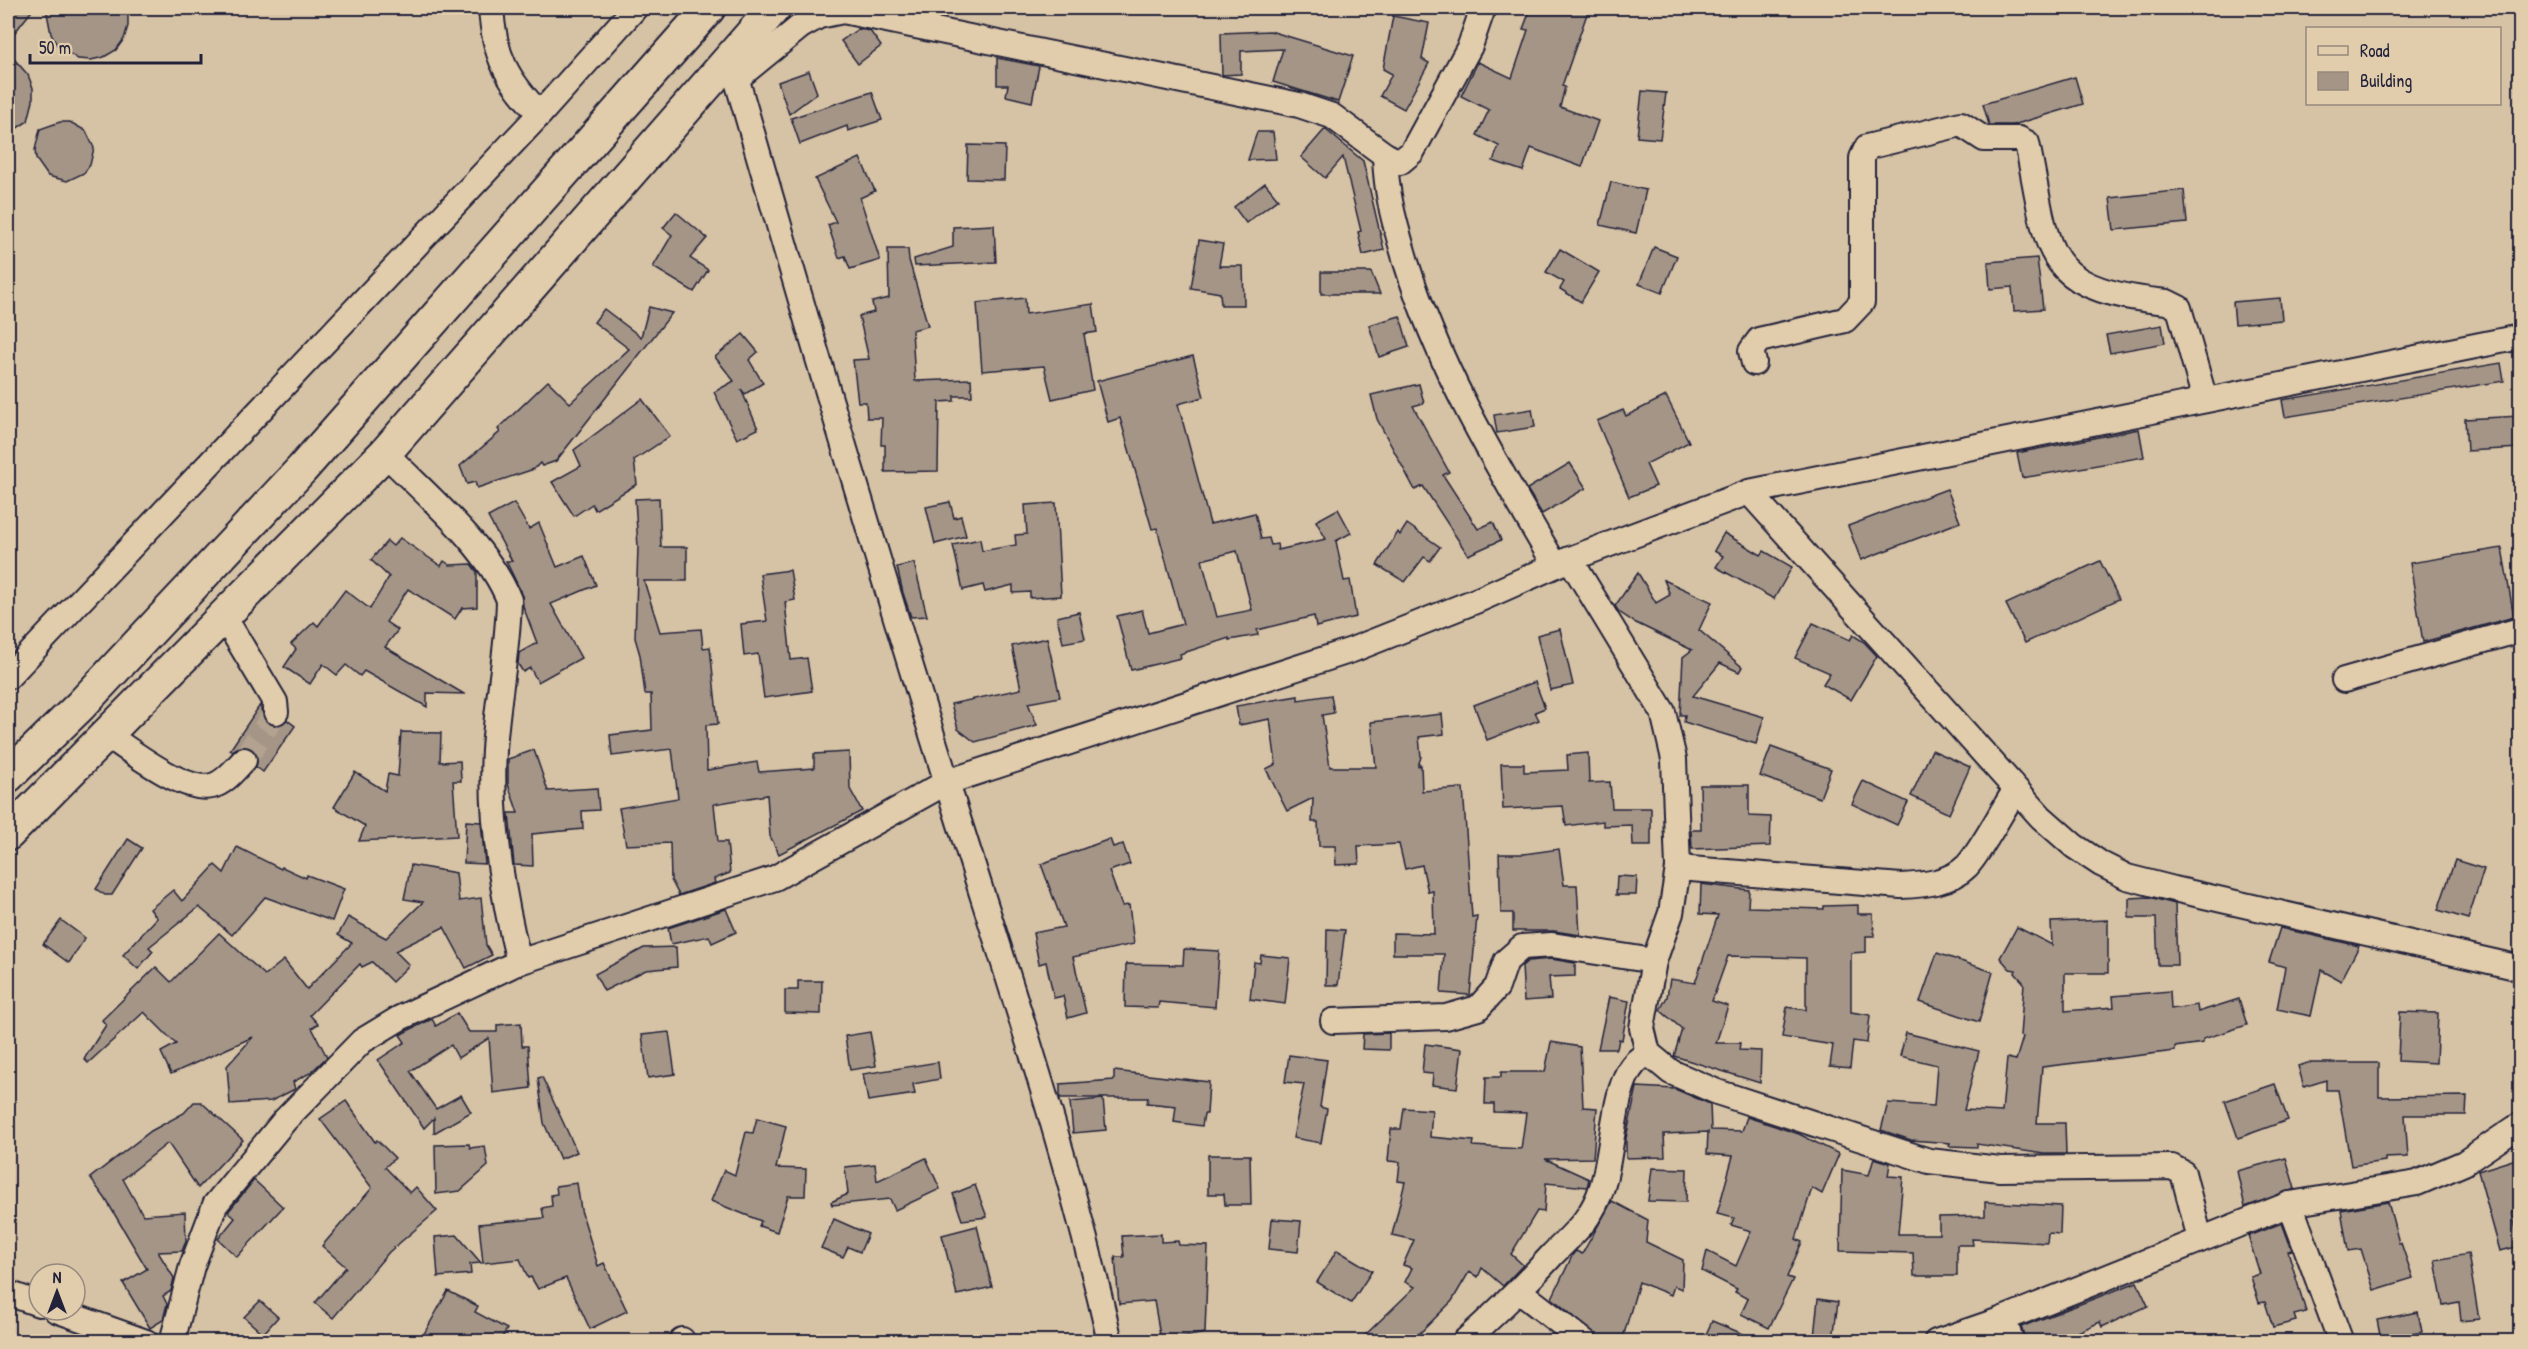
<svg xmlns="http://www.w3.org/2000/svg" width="2528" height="1349" font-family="'Patrick Hand',sans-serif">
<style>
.building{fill:#a49587;stroke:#22223b;stroke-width:1.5;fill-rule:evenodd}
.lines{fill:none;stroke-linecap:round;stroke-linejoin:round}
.minor-tunnel{stroke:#b2a28f;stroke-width:24;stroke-dasharray:24 12;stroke-linecap:butt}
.minor-casing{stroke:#22223b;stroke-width:28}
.major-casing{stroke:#22223b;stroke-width:36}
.minor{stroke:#e1ccab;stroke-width:24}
.major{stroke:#e1ccab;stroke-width:32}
</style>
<rect width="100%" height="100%" fill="#d6c2a4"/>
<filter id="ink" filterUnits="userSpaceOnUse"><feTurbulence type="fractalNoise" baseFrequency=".0167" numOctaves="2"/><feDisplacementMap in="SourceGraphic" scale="12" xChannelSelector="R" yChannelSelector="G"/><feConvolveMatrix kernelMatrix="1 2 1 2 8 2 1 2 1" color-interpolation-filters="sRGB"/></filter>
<g filter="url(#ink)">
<g class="building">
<polygon points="8,8 34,8 8,41"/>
<polygon points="46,8 128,8 128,26 124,39 116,50 104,57 91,60 78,59 57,45 51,34"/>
<polygon points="1531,8 1589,8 1562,86 1565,87 1560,107 1598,121 1582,167 1531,148 1523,171 1493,161 1499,146 1477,135 1489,110 1461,96 1478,62 1512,78 1528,30 1523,29"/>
<polygon points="1393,16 1429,23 1422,59 1429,63 1404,109 1380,96 1392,74 1383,69"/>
<polygon points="858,29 870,31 881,46 858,64 841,41"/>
<polygon points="1270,31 1353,56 1338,102 1273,82 1283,49 1241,51 1241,74 1222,75 1221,33"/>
<polygon points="8,52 28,75 33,88 33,101 28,121 8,134"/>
<polygon points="997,58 1039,66 1032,102 1006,96 1008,85 997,85"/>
<polygon points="809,71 817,93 789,114 778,82"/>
<polygon points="2075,77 2083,104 2013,125 1989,125 1983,104"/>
<polygon points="1642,91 1666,93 1660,139 1637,137"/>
<polygon points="872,92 882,120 848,131 847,126 800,144 791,118"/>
<polygon points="60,122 70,122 86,131 94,148 90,165 84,173 67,181 48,176 36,159 35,150 40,129"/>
<polygon points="1325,129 1363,161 1384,250 1363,255 1358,232 1361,231 1343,157 1325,178 1301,157"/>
<polygon points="1257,132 1273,132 1276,159 1248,160"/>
<polygon points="968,145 1005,146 1004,180 967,179"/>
<polygon points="860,158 875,191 860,198 880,260 850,269 845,256 839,258 828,225 836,222 815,179"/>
<polygon points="1611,182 1646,190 1636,233 1600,225"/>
<polygon points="1265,183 1278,199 1246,223 1234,207"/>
<polygon points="2184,190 2187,223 2114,230 2110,198"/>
<polygon points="676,212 707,238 690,258 708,270 694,292 653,267 672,235 663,228"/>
<polygon points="994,225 996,262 915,266 914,259 953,247 953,227"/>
<polygon points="1199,240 1223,244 1219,266 1243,266 1244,305 1221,305 1220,293 1191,288"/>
<polygon points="1654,247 1677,256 1662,293 1639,284"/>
<polygon points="888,249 908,249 909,260 928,326 912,330 915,381 971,379 972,396 954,396 954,401 939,402 938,471 885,472 885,445 881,445 882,418 867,418 866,402 858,402 853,360 869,359 859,316 874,312 872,302 889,298"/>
<polygon points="1560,249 1599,272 1581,302 1560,289 1564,282 1546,272"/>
<polygon points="2037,258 2043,309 2014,311 2012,287 1990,289 1988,262"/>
<polygon points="1321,272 1371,272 1380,294 1321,294"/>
<polygon points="1025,298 1026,314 1093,304 1097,332 1084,334 1093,390 1052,399 1044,366 982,371 977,303"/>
<polygon points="2280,298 2282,320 2235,324 2233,302"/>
<polygon points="649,307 672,313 556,461 542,466 540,463 534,469 477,488 475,482 467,484 460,466 500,432 498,429 548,381 570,403 629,349 594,322 604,309 641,337"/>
<polygon points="1400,316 1409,347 1379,357 1369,325"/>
<polygon points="2162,325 2165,343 2110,353 2106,335"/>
<polygon points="743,334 758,352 749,360 763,383 745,394 741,389 758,429 737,439 714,392 734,381 715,357"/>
<path d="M1193,356L1204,397L1178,404L1210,524L1255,513L1261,539L1269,538L1271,545L1277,544L1278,550L1326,539L1316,521L1338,509L1351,533L1336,541L1344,581L1350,580L1356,617L1316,627L1314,616L1257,630L1258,635L1229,640V638L1180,654L1181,658L1131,670L1117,616L1142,610L1148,633L1183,624L1157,528L1152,529L1120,418L1108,422L1097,381ZM1237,551L1252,610L1217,617L1202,560Z"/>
<polygon points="2501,363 2504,381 2285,417 2282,400"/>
<polygon points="1419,384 1424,403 1413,406 1449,472 1443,475 1478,529 1493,522 1501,540 1468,555 1423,486 1415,490 1377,419 1371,395"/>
<polygon points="1666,396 1689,442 1646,464 1656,486 1629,497 1597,421 1623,410 1626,416"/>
<polygon points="642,399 670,436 634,460 637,484 595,510 592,504 574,516 552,482 581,466 574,450"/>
<polygon points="1532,409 1535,427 1497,433 1494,415"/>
<polygon points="2520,416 2520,448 2467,451 2465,419"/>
<polygon points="2139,429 2144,457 2022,478 2017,453"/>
<polygon points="1570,463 1586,488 1542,514 1527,489"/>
<polygon points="1947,489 1960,522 1861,560 1848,526"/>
<polygon points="659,498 661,547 687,547 687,581 644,581 660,632 701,629 703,648 710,647 718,724 706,725 707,770 757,762 759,772 814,768 814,754 849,752 850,789 862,811 779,854 770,836 767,795 714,804 718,842 727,842 730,873 714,879 715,883 679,895 671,880 670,843 626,845 619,808 678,798 672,749 612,756 610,735 652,730 651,694 645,694 640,655 635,638 638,547 635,499"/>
<polygon points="950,502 954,518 961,516 966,536 935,544 926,507"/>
<polygon points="514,503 529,529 539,523 557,567 584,556 596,585 551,604 581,658 538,682 530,668 523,672 518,664 519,653 537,643 523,606 522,594 506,561 512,561 488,517"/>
<polygon points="1056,503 1061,596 1030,598 1030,592 1013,593 1013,585 985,592 983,585 963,590 953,545 980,539 982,551 1016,545 1015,535 1027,534 1025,505"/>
<polygon points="1407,524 1440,547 1430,561 1424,557 1405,582 1377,565 1398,532 1400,535"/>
<polygon points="1724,533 1761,555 1764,551 1792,567 1774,599 1716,567 1723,556 1714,551"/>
<polygon points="400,538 441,566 444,561 450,565 471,564 477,572 477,607 462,608 455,619 408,589 386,622 398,630 385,647 464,694 427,693 427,707 364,671 360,676 346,665 337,675 323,664 310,684 284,667 296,649 291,644 314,622 318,626 345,590 370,609 389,577 371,560 387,541 393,546"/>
<polygon points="2502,548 2514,617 2423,642 2410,563"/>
<polygon points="2100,561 2119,599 2025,643 2006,604"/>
<polygon points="914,563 927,616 911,617 903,593 897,567"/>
<polygon points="790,570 795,600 785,602 791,660 807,658 812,691 764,698 758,654 744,656 741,624 767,621 760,574"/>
<polygon points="1638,573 1656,603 1670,595 1664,580 1712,602 1699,630 1742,667 1739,672 1720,663 1693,696 1764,717 1756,744 1684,722 1685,715 1680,715 1683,657 1692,650 1634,622 1619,612 1615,606"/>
<polygon points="1079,612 1085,639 1063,643 1057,617"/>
<polygon points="1813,623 1850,640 1853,635 1864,642 1877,656 1851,700 1823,684 1830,673 1795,658"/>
<polygon points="1560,629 1573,685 1550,690 1537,635"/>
<polygon points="1047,638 1060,697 1028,703 1037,725 975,742 958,729 951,704 1021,689 1012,646"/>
<polygon points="1535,682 1545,708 1535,712 1539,720 1487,740 1474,705"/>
<polygon points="1331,695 1334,713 1322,715 1330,767 1376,767 1371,722 1442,714 1444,734 1419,737 1421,757 1418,766 1421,765 1422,791 1463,788 1472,917 1477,916 1470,995 1441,993 1444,954 1393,954 1393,933 1434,934 1433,891 1428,892 1422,865 1405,869 1399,844 1358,846 1359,864 1336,865 1335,846 1319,846 1318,822 1312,822 1313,798 1287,811 1266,769 1276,764 1270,719 1239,725 1236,706 1298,696 1298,700"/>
<polygon points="260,705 264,720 270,725 278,726 287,720 295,726 263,772 256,767 258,757 253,749 247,746 239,747 232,751 230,750"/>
<polygon points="401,732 441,733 440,762 460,761 461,781 453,781 457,836 359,841 365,826 334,807 355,772 385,791 388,774 398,776"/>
<polygon points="1771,747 1831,769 1820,798 1760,776"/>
<polygon points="534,750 548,791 597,788 599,810 582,811 583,829 532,834 533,866 514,865 509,813 518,813 508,784 508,759"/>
<polygon points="1932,750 1970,767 1949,814 1911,796"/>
<polygon points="1588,753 1589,783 1610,782 1612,808 1651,808 1651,846 1633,846 1632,825 1603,826 1603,821 1566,826 1563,806 1503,809 1501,764 1524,764 1524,772 1568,770 1567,755"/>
<polygon points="1863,781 1908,802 1897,825 1852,804"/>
<polygon points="1700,785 1749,785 1749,816 1771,817 1770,846 1692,849 1691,830 1701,830"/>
<polygon points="466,821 481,822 485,864 464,863"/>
<polygon points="128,839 142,848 112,895 105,895 96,889"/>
<polygon points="1110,839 1113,847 1123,844 1130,864 1109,871 1122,906 1129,905 1134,944 1073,957 1086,1013 1068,1018 1063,996 1054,998 1046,962 1039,964 1033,933 1064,927 1041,864"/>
<polygon points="237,847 281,869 282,867 306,878 307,875 344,889 332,921 265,897 232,935 199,907 149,947 153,951 138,969 123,955 157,918 150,909 173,890 182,901 215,865 224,873"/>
<polygon points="1559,849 1564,885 1577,885 1580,935 1554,931 1513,931 1513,913 1501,913 1499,854 1524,854"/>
<polygon points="2455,860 2484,869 2468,919 2438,910"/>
<polygon points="411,865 456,873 459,901 481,898 486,945 492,955 466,968 444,927 395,951 409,965 392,982 372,962 362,967 360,964 310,1015 318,1024 312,1028 327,1057 310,1073 293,1082 295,1089 271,1101 230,1104 227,1066 253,1037 171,1074 161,1052 176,1044 144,1012 88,1063 84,1059 106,1025 102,1020 156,967 171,982 219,933 265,975 284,960 307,989 352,943 338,935 348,917 386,938 423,902 404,899"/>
<polygon points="1617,876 1637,877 1636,895 1616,895"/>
<polygon points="1701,884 1749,890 1748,907 1824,909 1824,906 1858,905 1858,914 1873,914 1874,936 1866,936 1866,952 1851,953 1851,1012 1870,1015 1867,1043 1853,1041 1850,1068 1830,1066 1833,1045 1782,1037 1787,1007 1806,1010 1806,958 1728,956 1712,1001 1728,1006 1716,1043 1740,1043 1739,1050 1761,1051 1760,1083 1674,1056 1682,1029 1660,1010 1667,997 1670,979 1695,983 1718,915 1700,914"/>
<polygon points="2149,897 2175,904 2177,965 2158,965 2156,918 2129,918 2129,898"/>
<polygon points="726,909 736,932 712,943 709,936 671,944 668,928"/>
<polygon points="61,920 85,938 69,963 43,944"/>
<polygon points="2108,920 2108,973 2065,973 2065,1011 2114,1007 2113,996 2170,991 2171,1009 2197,1005 2198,1012 2239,999 2247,1025 2203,1039 2203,1043 2175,1047 2175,1051 2042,1067 2037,1123 2065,1123 2066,1154 2044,1154 1977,1144 1977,1147 1949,1146 1950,1143 1911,1140 1881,1130 1888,1103 1934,1106 1937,1065 1900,1056 1906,1033 1979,1051 1964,1110 2002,1112 2007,1058 2016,1060 2023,1037 2020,1036 2024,983 2015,973 2016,970 2010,969 2000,958 2017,927 2052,945 2051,922"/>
<polygon points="2280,928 2359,946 2341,981 2321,970 2311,1016 2277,1009 2285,967 2269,962"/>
<polygon points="1327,929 1345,930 1338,985 1326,985"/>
<polygon points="676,947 677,967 646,970 604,991 595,974 644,948"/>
<polygon points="1184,949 1219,951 1215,1007 1159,1002 1158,1008 1125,1007 1126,964 1183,965"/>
<polygon points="1937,953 1993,972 1979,1022 1920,1002"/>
<polygon points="1261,955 1290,958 1285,1004 1250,999 1254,962 1260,963"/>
<polygon points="1551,959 1575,963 1575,976 1549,977 1551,999 1524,1001 1522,966 1528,961"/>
<polygon points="798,981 822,981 821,1014 785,1013 785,990 798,990"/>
<polygon points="1609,997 1629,1001 1622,1040 1619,1039 1617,1049 1598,1049"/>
<polygon points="2400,1012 2438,1013 2436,1063 2398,1061"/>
<polygon points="457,1013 469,1032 497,1032 497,1025 521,1023 522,1046 528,1046 531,1088 493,1093 489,1038 458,1058 451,1045 410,1071 436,1109 461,1095 471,1112 434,1133 434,1118 424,1128 378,1060 405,1042 400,1035 407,1031 432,1019 436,1026"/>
<polygon points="669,1032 675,1074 648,1078 642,1035"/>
<polygon points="870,1032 876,1066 850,1070 845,1036"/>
<polygon points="1389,1033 1389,1050 1362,1049 1363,1034"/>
<polygon points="1551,1042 1580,1047 1583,1107 1597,1108 1593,1158 1545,1159 1589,1179 1587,1187 1546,1183 1544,1212 1537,1211 1511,1254 1523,1265 1503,1286 1482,1268 1478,1277 1469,1272 1452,1301 1412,1341 1359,1341 1415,1287 1405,1282 1412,1268 1403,1265 1414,1240 1392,1235 1405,1182 1398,1181 1400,1162 1388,1161 1391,1129 1401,1129 1404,1108 1432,1110 1430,1137 1474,1141 1473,1146 1521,1149 1526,1113 1494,1112 1494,1104 1485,1104 1486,1077 1501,1077 1501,1072 1545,1072"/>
<polygon points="1425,1044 1462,1049 1457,1088 1432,1085 1433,1074 1422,1073"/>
<polygon points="1289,1055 1327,1060 1320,1107 1327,1109 1321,1143 1293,1138 1304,1084 1285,1082"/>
<polygon points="938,1062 940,1079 913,1084 915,1094 868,1101 863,1074"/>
<polygon points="2307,1063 2379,1063 2379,1097 2467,1096 2466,1115 2405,1115 2408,1157 2385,1158 2385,1161 2351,1166 2338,1090 2326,1090 2326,1080 2304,1087 2298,1066"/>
<polygon points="1114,1071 1209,1082 1207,1114 1204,1114 1202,1126 1174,1122 1176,1106 1147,1103 1148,1098 1060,1098 1060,1084 1114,1080"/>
<polygon points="542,1077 577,1152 560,1159 544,1123 538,1078"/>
<polygon points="2275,1084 2288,1120 2238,1138 2225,1101"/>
<polygon points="1637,1087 1675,1089 1710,1104 1711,1130 1742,1131 1747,1117 1799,1134 1839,1154 1822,1194 1812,1188 1796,1239 1802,1242 1787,1277 1793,1279 1769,1328 1741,1314 1748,1299 1735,1292 1737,1289 1702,1271 1707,1251 1736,1266 1751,1231 1731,1225 1734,1218 1717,1214 1733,1156 1707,1154 1708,1132 1664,1134 1665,1157 1626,1158 1626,1138"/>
<polygon points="1103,1099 1106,1130 1073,1133 1070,1102"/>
<polygon points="346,1101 375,1142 377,1140 395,1158 385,1167 410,1193 416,1187 437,1211 389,1252 333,1318 315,1303 346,1267 322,1246 372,1188 320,1119"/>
<polygon points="194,1102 201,1102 243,1140 198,1188 168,1143 123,1179 143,1215 185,1212 186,1241 182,1251 158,1252 174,1278 171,1291 163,1296 167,1304 163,1320 150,1328 123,1283 147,1269 105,1198 90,1178 151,1131 184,1113"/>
<polygon points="757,1118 786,1126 776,1168 806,1169 805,1196 788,1196 777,1232 759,1226 761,1221 711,1201 724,1170 735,1175 746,1132 753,1133"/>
<polygon points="469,1144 470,1148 485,1146 488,1166 460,1191 436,1194 435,1145"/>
<polygon points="1208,1155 1250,1155 1251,1205 1225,1205 1224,1194 1208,1194"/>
<polygon points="926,1158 940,1189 895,1210 890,1199 832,1205 831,1202 848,1194 845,1167 875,1164 877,1181"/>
<polygon points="1874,1158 1890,1163 1888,1176 1903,1177 1898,1234 1939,1234 1939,1217 1985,1216 1985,1202 2061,1206 2060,1234 2048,1233 2047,1243 1972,1239 1973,1245 1957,1245 1957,1276 1914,1276 1913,1253 1840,1251 1842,1170 1869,1175"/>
<polygon points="2286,1158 2295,1189 2245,1207 2237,1171"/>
<polygon points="2516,1159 2520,1176 2520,1209 2512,1212 2520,1246 2500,1251 2478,1171"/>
<polygon points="1652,1168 1687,1169 1686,1202 1648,1201"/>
<polygon points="254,1180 283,1207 237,1257 218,1239 235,1218 228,1212"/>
<polygon points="577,1183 581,1210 598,1266 604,1263 627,1311 590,1329 566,1278 538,1289 531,1277 528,1278 520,1259 483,1263 479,1224 544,1218 542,1208 552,1206 551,1195 557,1194 556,1186"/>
<polygon points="975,1185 987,1217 962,1220 953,1194"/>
<polygon points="1612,1201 1648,1220 1646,1242 1683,1260 1682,1289 1674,1286 1671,1295 1639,1282 1622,1341 1607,1341 1598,1337 1552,1298 1573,1254 1576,1251 1582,1254"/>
<polygon points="2388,1202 2399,1243 2401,1243 2413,1278 2374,1290 2361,1249 2348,1251 2341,1210"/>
<polygon points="834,1219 868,1234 860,1252 848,1247 843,1257 821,1248"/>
<polygon points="1272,1219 1301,1221 1298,1252 1269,1249"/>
<polygon points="2282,1223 2292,1250 2288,1251 2306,1312 2294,1315 2296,1321 2273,1327 2265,1302 2259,1303 2251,1277 2260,1274 2248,1236"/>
<polygon points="977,1226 992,1287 957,1295 942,1235"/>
<polygon points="1161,1234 1161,1242 1178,1241 1179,1245 1208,1246 1205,1333 1161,1341 1154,1301 1119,1304 1115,1257 1124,1257 1122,1236"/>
<polygon points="457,1235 481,1263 470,1264 471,1274 438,1277 435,1237"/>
<polygon points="1337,1250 1372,1271 1351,1303 1317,1282"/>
<polygon points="2468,1254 2479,1319 2461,1321 2459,1302 2443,1305 2435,1260"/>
<polygon points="2137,1282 2148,1306 2102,1327 2100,1322 2058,1341 2026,1341 2021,1327"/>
<polygon points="448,1291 478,1306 475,1312 507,1329 500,1341 420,1341"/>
<polygon points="1818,1299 1838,1302 1833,1339 1814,1337"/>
<polygon points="260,1301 278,1317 263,1334 244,1317"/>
<polygon points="2418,1312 2422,1332 2381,1340 2377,1320"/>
<polygon points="1712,1321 1760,1341 1703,1341"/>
</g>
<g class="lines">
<polyline class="minor-tunnel" points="244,760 276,712"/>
<g class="minor-casing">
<g id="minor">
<path d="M491,8C494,56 507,80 540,114"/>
<path d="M730,56C800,300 872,544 948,786C1005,970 1068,1153 1110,1342"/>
<polyline points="736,79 801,26 819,16 843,11 1299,105 1332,116 1385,155 1400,162 1412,152 1470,46 1483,8"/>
<path d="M1385,155C1386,196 1395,224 1406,262C1440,372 1498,467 1555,565"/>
<path d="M1754,363L1751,351L1759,340L1845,320L1862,302V158L1867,147L1961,124L1984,139H2019L2027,143C2050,253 2038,289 2167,302L2179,308L2205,400"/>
<path d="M385,453C426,495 488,546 509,600C508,650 497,700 494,750C490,821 502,893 519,962"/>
<polyline points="1749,492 2041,817 2074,846 2101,864 2127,877 2174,889 2520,968"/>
<polyline points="1570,559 1663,712 1674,759 1678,868 1671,913 1654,961 1642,1028 1648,1053 1671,1072 1717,1092 1929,1161 2000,1169 2172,1167 2183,1173 2200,1239"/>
<polyline points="223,615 275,702 276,712"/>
<polyline points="8,677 540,114 635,8"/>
<polyline points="2344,680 2520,630"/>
<path d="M107,735C130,750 184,793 212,786C225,783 235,769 244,760"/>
<path d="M1678,868L1901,886C1923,885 1950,883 1967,866C1982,850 2002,810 2015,791"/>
<polyline points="1333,1021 1446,1017 1478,1008 1497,987 1506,961 1522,947 1552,945 1654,961"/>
<polyline points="2290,1204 2341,1342"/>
<polyline points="1519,1291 1585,1342"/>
<polyline points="8,1293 39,1304"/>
<polyline points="56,1310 146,1342"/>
<polyline points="2003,1319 2012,1342"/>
<polyline points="682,1340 683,1342"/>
<polyline points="172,1342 192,1266 215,1205 285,1120 362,1041 400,1018 519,962 775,878 947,782 1352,650 1478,600 1570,559 1749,492 2520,337"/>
<path d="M1464,1342C1495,1314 1524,1286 1552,1255C1575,1232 1592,1219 1602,1187C1613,1154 1613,1087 1634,1064C1637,1060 1644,1056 1648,1053"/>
<polyline points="1936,1342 2003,1319 2290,1204 2417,1183 2464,1163 2520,1125"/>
</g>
</g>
<g class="major-casing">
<g id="major">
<polyline points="8,776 80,706 302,469 709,8"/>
<polyline points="8,834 385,453 774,8"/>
</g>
</g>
<use href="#minor" class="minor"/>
<use href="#major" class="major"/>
</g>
</g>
<rect width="2528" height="1349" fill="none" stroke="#e1ccab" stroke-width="30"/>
<rect x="15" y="15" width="2498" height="1319" fill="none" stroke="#22223b" stroke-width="2" filter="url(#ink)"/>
<rect x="2306" y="27" width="195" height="78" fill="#e1ccab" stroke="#95887e" stroke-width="1.5"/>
<rect x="2318" y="46" width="30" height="9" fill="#e1ccab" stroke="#95887e" stroke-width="1.5"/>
<text x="2360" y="57" font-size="18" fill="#22223b">Road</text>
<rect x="2318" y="72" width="30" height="18" fill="#a49587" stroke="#95887e" stroke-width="1.5"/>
<text x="2360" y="87" font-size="18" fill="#22223b">Building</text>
<g transform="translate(57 1292)"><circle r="28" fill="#e1ccab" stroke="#95887e" stroke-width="1.5"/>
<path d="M0-4.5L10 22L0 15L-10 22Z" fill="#22223b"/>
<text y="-9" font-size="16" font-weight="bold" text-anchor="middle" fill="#22223b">N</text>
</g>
<path d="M30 54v9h171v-9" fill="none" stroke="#22223b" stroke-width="3"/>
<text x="39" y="54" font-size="18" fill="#22223b" stroke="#e1ccab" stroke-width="4.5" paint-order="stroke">50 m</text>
</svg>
